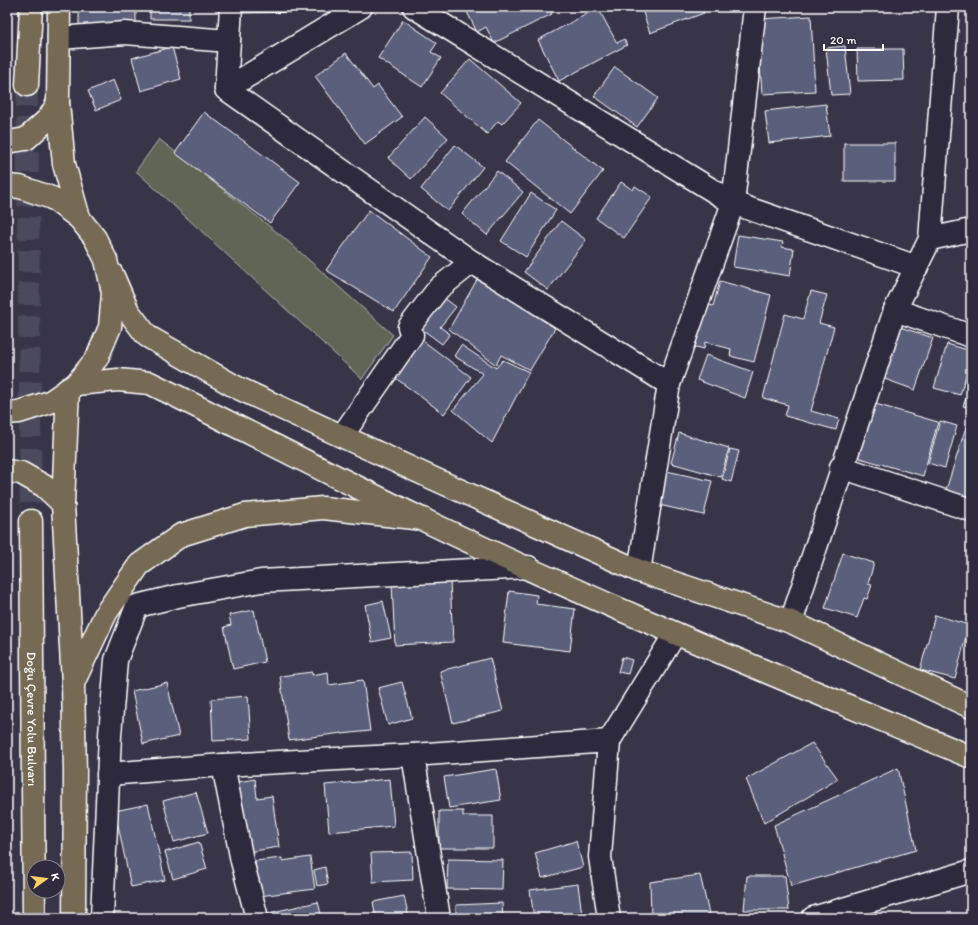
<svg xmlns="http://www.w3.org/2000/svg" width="978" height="925" font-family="Itim,sans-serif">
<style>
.green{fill:#616557;stroke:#b0b2ab}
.building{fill:#5a5f7b;stroke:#fff}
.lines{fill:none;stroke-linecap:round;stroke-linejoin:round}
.highway-tunnel{stroke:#4c495b;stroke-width:22;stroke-dasharray:22 11;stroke-linecap:butt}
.minor-casing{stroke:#fff;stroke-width:25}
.major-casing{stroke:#fff;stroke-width:25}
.highway-casing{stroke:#fff;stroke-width:25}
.minor{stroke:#2f2a3d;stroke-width:22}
.major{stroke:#766a55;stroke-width:22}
.highway{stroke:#766a55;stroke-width:22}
.labels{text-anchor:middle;stroke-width:3;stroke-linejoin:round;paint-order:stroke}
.street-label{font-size:13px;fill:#fff;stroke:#2f2a3d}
</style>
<rect width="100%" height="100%" fill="#383549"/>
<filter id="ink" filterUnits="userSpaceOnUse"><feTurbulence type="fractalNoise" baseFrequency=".025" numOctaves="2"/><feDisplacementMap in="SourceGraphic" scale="8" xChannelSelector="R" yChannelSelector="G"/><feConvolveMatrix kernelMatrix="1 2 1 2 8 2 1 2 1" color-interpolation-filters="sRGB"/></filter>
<g filter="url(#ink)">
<polygon class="green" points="159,139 283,237 393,335 362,379 136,171"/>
<g class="building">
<rect x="79" y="7" width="57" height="20"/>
<rect x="150" y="7" width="39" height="12"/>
<polygon points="242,7 307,7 308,12 241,13"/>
<polygon points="467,7 548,7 552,14 494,43 486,27 477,32 465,8"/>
<polygon points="641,7 702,7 704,13 650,33"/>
<polygon points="598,8 617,43 624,39 627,45 559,81 538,40"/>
<polygon points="811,16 815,91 762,94 757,19"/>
<polygon points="403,20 437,43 431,52 441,58 422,87 378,58"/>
<polygon points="845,46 850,94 831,95 826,48"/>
<polygon points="172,47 181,79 141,91 132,58"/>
<polygon points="857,49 903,49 904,80 858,81"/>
<polygon points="346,53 373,89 378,85 402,117 365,144 315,76"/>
<polygon points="470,59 521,103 502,124 498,121 487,134 440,93"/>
<polygon points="615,67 658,98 637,127 594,96"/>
<polygon points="113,80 121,100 96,110 88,91"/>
<polygon points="826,104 830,136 769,143 765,111"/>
<polygon points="204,112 300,182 270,223 175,153"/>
<polygon points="425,117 448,138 411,179 388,158"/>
<polygon points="538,120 603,171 570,214 505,162"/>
<rect x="844" y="143" width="51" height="38"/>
<polygon points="455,145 483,167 448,211 421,189"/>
<polygon points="497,171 523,192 487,235 462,214"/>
<polygon points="621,182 633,190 635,186 652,197 624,238 596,218"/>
<polygon points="531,193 556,210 526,257 501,241"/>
<polygon points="369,210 432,257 394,312 326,270"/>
<polygon points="561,221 586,240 548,290 524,272"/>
<polygon points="738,235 783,242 782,247 794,249 790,276 733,267"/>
<polygon points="478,278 555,328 530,370 501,355 496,365 449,329"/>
<polygon points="720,281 771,295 754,362 730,356 731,349 705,342 704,349 692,346 703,303 713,306"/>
<polygon points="811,291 827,295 819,323 834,327 811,411 839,419 836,430 785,416 788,405 763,398 785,314 803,319"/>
<polygon points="443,297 456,307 440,327 450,334 442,344 419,327"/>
<polygon points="900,327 933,338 915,390 882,378"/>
<polygon points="422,340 471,377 444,414 394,377"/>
<polygon points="947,344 971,351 971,359 960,395 934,388"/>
<polygon points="461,345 496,368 503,360 529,372 492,443 453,410 483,374 454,356"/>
<polygon points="706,355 753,372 745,398 697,380"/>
<polygon points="971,385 971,408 963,406"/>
<polygon points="865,401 938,422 923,476 849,455"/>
<polygon points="940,421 957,426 945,468 928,463"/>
<polygon points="966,427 971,429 971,497 946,490"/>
<polygon points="679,433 729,448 721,477 671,463"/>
<polygon points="730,449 739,451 731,482 722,479"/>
<polygon points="662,470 712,481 704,515 654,504"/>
<polygon points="843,553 874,563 868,584 872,585 867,599 864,598 857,618 825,608"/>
<polygon points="450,581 453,642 395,645 392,584"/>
<polygon points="509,591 537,595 536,604 575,609 570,651 503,643"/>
<polygon points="383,601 391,638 372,642 365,605"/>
<polygon points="254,610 265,662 233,669 224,627 231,625 229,615"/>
<polygon points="935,615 969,625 955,679 920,670"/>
<polygon points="622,657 632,660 628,674 618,672"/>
<polygon points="490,658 503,711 453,723 440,671"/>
<polygon points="312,672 312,675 328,672 329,685 363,680 370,731 342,734 342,733 289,740 280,676"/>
<polygon points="402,682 412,718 388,725 378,688"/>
<polygon points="167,683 179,736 143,744 132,691"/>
<polygon points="248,696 251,739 213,741 211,699"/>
<polygon points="812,743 838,779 764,823 746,779"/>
<polygon points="898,768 916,850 791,886 774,825"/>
<polygon points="496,769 501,800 449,808 444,777"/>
<polygon points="255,779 257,798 272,796 279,847 248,852 238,782"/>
<polygon points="390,779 394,826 329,832 325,785"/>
<polygon points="196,792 208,833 174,842 163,801"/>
<polygon points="148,804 165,880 131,887 115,811"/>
<polygon points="439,811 463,811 463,816 493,816 493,848 439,848"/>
<polygon points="576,841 583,867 542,878 535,853"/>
<polygon points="199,842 207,869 173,879 165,852"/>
<polygon points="412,852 413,880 373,882 371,853"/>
<polygon points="310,857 315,889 259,896 255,861 282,858 282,861"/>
<polygon points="448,859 503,860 502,890 447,889"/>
<polygon points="325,867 328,884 317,886 314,870"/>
<polygon points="700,875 710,918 651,918 650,882"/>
<polygon points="747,876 785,876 789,910 744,910"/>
<polygon points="578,884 582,915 559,918 534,918 530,890"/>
<polygon points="404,896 409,918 376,918 373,902"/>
<polygon points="318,902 322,918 265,918 264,914"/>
<polygon points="502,903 503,918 456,918 456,905"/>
</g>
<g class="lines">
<polyline class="highway-tunnel" points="27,85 31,521"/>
<g class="minor-casing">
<g id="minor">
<polyline points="231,7 226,89 472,262 669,384"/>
<polyline points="414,7 733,203 917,267"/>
<polyline points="59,38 125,33 229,41"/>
<polyline points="226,89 361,7"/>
<polyline points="930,239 971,230"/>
<polyline points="895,310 971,336"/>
<polyline points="342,436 412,335 409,327 439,288 472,262"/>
<polyline points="841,467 971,510"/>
<polyline points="639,571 669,384 733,203 755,7"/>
<polyline points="791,622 895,310 930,239 948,7"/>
<polyline points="609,741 675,634"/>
<polyline points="413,755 439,918"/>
<polyline points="223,765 242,861 257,918"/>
<polyline points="108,774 223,765 413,755 609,741 600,857 609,918"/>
<polyline points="102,918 110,735 116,660 137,606 178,596 261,581 528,567"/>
<polyline points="813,918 971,871"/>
</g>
</g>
<g class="major-casing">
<g id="major">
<polyline points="112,274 128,311 147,336 236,387 419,472 639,571 791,622 971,707"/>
<path d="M76,384L118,380L150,383C241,428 331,475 422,519C602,606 787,680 971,757"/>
</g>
</g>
<g class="highway-casing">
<g id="highway">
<polyline points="59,7 58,103 64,164 79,218"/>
<polyline points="27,85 31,7"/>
<polyline points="7,142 26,139 49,118 58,103"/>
<polyline points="7,186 20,187 52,198 79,218 95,238 106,260 113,293 110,327 97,358 76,384 50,402 19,412 7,413"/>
<polyline points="68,389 63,504 73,684 75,772 74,918"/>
<polyline points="7,471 21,473 44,486 63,504"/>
<path id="s1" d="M31,521L34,918"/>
<polyline points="74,681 106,613 139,565 181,535 245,515 323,508 423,519"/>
</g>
</g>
<use href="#minor" class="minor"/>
<use href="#major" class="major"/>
<use href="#highway" class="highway"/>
</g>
</g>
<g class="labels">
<g class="street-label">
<text dy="5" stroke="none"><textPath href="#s1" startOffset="198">Doğu Çevre Yolu Bulvarı</textPath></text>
</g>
</g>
<rect width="978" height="925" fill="none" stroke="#2f2a3d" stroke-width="24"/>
<rect x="12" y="12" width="954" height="901" fill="none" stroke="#fff" stroke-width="1.5" filter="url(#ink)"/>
<g transform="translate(46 879) rotate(76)"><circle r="19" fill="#2f2a3d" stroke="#827f8b"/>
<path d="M0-3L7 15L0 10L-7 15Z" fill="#ffd166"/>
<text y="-6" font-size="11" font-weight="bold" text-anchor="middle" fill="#ffffff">K</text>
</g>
<path d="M824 44v6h59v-6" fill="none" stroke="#ffffff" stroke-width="2"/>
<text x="830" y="44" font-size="12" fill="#ffffff" stroke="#2f2a3d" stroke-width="3" paint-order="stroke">20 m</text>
</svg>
